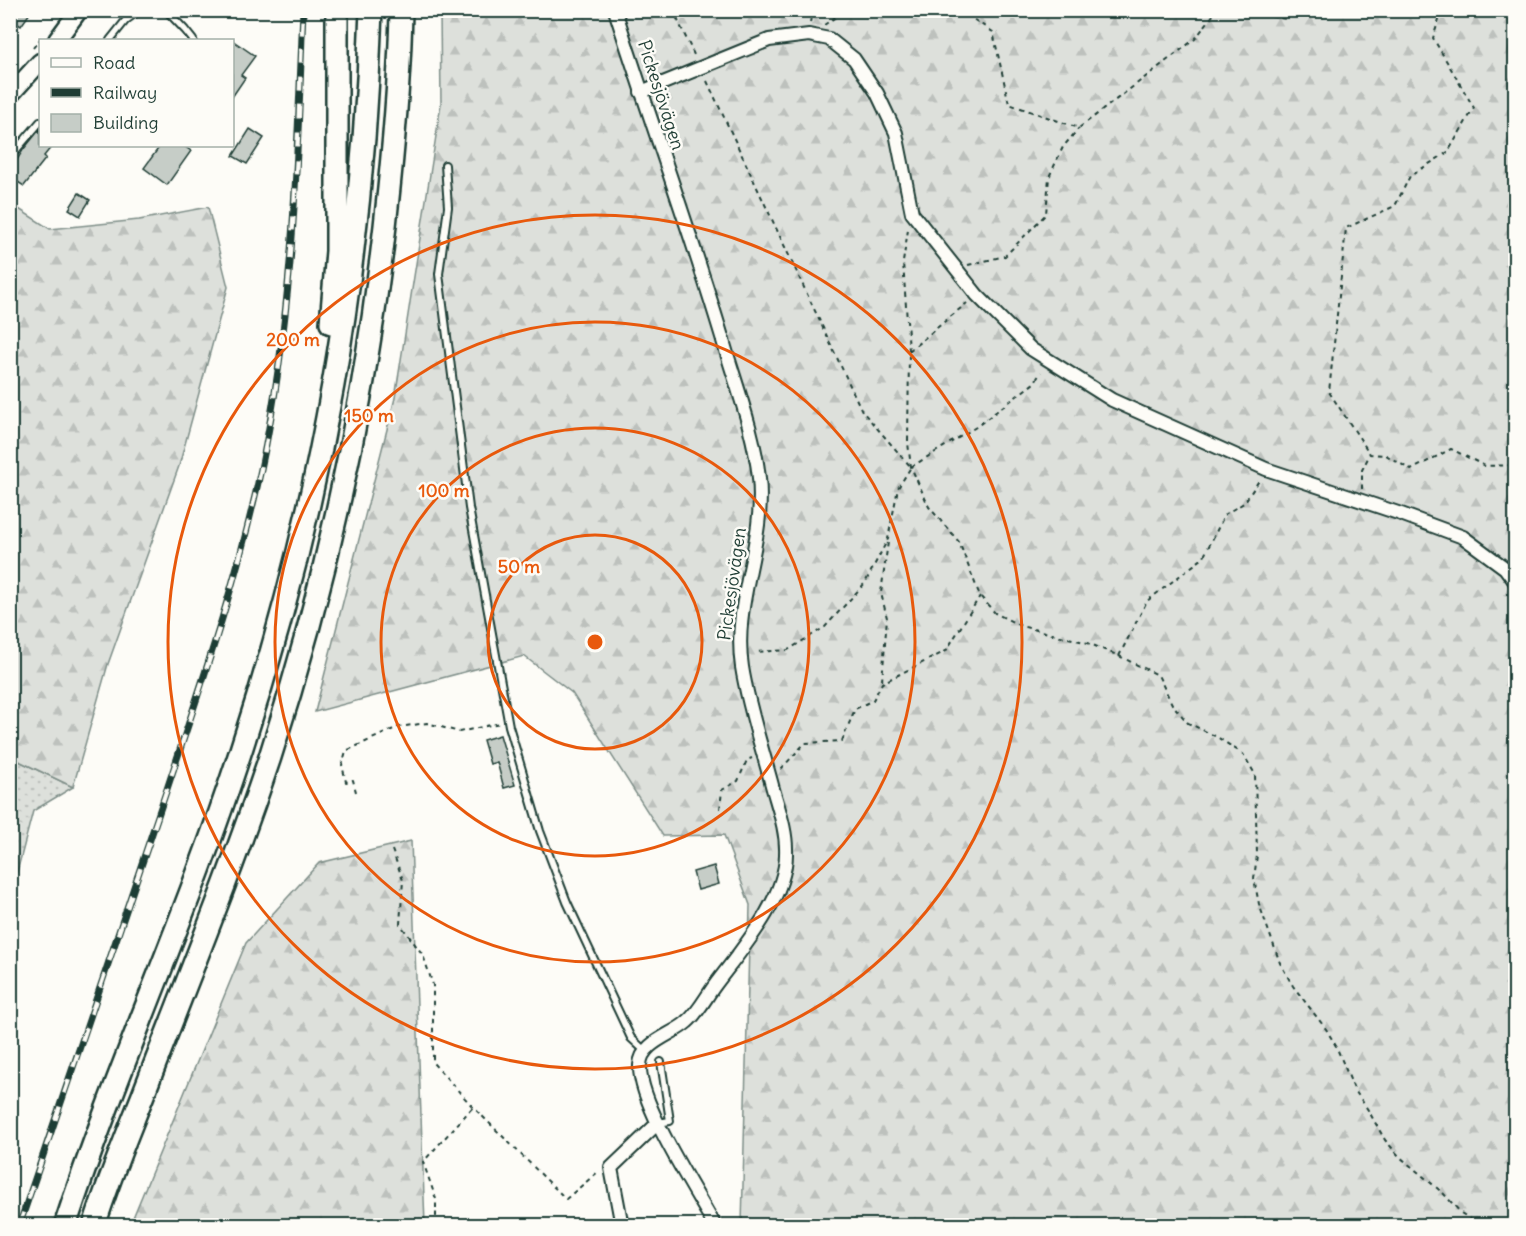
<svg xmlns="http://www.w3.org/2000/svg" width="1526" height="1236" font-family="Delius,sans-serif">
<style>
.grass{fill:url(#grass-dots);stroke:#7e8e88;stroke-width:1.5}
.forest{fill:url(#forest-firs);stroke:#7e8e88;stroke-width:1.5}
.building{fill:#c6cdc7;stroke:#1f3d34;stroke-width:1.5}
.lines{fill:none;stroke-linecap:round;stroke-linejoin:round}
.lane-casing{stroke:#1f3d34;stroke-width:10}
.street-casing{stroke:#1f3d34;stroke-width:16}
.secondary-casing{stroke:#1f3d34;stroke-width:21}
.highway-casing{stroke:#1f3d34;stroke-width:26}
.path{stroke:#1f3d34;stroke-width:2;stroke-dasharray:4.5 4.5;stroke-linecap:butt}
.lane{stroke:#fdfcf7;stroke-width:6}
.street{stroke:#fdfcf7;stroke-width:12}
.secondary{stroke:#fdfcf7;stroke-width:16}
.highway{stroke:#fdfcf7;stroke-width:21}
.rail-casing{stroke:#1f3d34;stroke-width:7}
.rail{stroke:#fdfcf7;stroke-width:4.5;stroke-dasharray:14;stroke-linecap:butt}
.ring{fill:none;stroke:#e8590c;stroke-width:3}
.labels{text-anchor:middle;stroke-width:5;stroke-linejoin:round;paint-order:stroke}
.street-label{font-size:18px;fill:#1f3d34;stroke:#fdfcf7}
.centre{fill:#e8590c;stroke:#fdfcf7;stroke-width:3}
.ring-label{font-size:18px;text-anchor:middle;font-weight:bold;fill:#e8590c;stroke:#fdfcf7;stroke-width:5;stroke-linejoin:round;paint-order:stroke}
</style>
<defs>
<pattern id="grass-dots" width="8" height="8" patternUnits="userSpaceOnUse" patternTransform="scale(1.5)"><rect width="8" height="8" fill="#dde0db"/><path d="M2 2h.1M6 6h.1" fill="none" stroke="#bdc1bd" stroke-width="1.8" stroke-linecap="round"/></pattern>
<pattern id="forest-firs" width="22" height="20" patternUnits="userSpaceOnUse" patternTransform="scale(1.5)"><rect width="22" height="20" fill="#dde0db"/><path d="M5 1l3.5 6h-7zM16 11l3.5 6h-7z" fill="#bdc1bd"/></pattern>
</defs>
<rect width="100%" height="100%" fill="#fdfcf7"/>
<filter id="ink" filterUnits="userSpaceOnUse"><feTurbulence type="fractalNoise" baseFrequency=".0167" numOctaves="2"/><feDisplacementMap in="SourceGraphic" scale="12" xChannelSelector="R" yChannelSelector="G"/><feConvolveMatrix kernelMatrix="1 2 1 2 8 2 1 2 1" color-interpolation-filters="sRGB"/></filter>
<g filter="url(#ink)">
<polygon class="grass" points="11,754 21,762 73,787 33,811 11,895"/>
<g class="forest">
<polygon points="440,11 1515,11 1515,1225 742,1225 750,905 724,835 663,836 572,693 524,656 315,712 395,398 441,104"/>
<polygon points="11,204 50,229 139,220 208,207 228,287 179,466 108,664 73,787 21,762 11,754"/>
<polygon points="411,841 425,1225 130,1225 246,943 319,863"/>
</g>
<g class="building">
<polygon points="10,10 32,10 21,26 10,19"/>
<polygon points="232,40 255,56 241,75 245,78 232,97"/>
<polygon points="40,129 40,146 52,146 44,156 46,158 24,186 10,177 10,171 23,150"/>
<polygon points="250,129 264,138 247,164 233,156"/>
<polygon points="160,146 184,146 191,151 167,185 144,168"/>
<polygon points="79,193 90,200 80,216 69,209"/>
<polygon points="500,735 515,785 504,788 497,762 490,764 483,740"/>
<polygon points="714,866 719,884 698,890 693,872"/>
</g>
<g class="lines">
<g class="lane-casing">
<g id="lane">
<polyline points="166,10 185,30 193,40"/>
<polyline points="110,40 126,20 140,10"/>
<polyline points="10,157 40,122"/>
<polyline points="445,165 448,207 439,274 469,508 509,726 540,831 567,902 631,1038 645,1051"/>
<polyline points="658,1123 670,1121 661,1062"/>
</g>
</g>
<g class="street-casing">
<g id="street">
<path d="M615,10C650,120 689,227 722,337C735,383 754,430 759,478C766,542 732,603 742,667C748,706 763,751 773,789C779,810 787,832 786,854C786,899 741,950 715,985C706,997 698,1013 687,1022C673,1035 641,1042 640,1065C638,1102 695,1190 715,1226"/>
<polyline points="641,92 769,40 809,35 829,39 854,59 877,93 896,133 912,213 977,295 1031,349 1112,400 1266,469 1401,514 1463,537 1505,568 1516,583"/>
<polyline points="622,1226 611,1168 658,1123"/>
</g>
</g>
<g class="secondary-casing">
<g id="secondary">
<polyline points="57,40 79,10"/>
<polyline points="10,95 40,62"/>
</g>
</g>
<g class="highway-casing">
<g id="highway">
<polyline points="331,323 337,251 337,10"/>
<path d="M65,1226C118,1065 189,911 241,750C321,507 363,266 371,10"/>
<path d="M94,1226C108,1181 126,1138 143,1095C186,983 232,871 270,757C330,572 370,381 389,188C395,129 400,69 401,10"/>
</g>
</g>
<g class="path">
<polyline points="673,10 695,57"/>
<polyline points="959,10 993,32 1009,104 1079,128 1195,39 1217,10"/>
<polyline points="1227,10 1287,19 1293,10"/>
<polyline points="1442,10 1433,38 1474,108 1448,152 1410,176 1395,206 1346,228 1329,392 1370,454 1386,455 1411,470 1451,449 1485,466 1516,465"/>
<polyline points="810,23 812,10"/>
<polyline points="824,25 846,10"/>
<polyline points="33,48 41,38"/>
<polyline points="707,81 862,411 911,467 898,488 888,539 865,583 825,627 788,650 755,652"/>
<polyline points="908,230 903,262 909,351 908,443 911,467 929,507 959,542 980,596 995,613 1021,626 1088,643 1119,656 1158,675 1172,704 1188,723 1217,737 1243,754 1255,774 1257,855 1254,879 1259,904 1280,963 1293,986 1326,1029 1336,1046 1354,1089 1368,1110 1385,1140 1400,1157 1443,1193 1461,1213 1481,1226"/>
<polyline points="968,265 1005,256 1046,214 1049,177 1063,147 1079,128"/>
<polyline points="909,351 967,303"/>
<polyline points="911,467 976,427 1034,383 1041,372"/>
<polyline points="1362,489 1362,470 1370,454"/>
<polyline points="1119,656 1147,601 1203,558 1225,514 1244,503 1260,479"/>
<polyline points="882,681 887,618 881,593 888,542"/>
<polyline points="781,769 805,743 842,741 855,709 873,700 882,683 946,651 980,596"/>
<polyline points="356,792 353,780 346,782 342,765 346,751 398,727 427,723 459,732 500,723"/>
<polyline points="720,809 722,790 738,781 747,760 752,758"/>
<polyline points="392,850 403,880 400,924 423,955 433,985 433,1063 473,1107 566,1199 599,1171"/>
<polyline points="436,1226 436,1199 423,1162 473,1107"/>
</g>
<use href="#lane" class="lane"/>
<use href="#street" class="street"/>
<use href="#secondary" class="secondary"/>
<use href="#highway" class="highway"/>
<g class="rail-casing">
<path id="rail" d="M19,1226C69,1080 118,935 167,789C202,683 238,578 261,469C293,318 297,164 303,10"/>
</g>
<use href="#rail" class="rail"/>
</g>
</g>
<g class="ring">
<circle cx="595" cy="642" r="107"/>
<circle cx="595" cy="642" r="214"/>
<circle cx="595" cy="642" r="320"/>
<circle cx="595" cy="642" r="427"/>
</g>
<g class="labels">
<g class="street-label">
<text transform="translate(661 95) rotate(72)" y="6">Pickesjövägen</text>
<text transform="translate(732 584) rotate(-82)" y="6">Pickesjövägen</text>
</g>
</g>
<circle cx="595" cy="642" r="9" class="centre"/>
<g class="ring-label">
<text x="293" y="346">200 m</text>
<text x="369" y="422">150 m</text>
<text x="444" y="497">100 m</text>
<text x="519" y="573">50 m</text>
</g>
<rect width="1526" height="1236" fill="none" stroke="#fdfcf7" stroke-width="36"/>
<rect x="18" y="18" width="1490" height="1200" fill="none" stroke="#1f3d34" stroke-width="2" filter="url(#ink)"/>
<rect x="39" y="39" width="195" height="108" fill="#fdfcf7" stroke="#a4b0a9" stroke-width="1.5"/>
<rect x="51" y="58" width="30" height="9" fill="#fdfcf7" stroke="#a4b0a9" stroke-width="1.5"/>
<text x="93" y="69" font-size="18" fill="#1f3d34">Road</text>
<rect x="51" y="88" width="30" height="9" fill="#1f3d34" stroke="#a4b0a9" stroke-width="1.5"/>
<text x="93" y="99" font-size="18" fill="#1f3d34">Railway</text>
<rect x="51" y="114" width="30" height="18" fill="#c6cdc7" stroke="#a4b0a9" stroke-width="1.5"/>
<text x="93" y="129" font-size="18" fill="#1f3d34">Building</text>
</svg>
